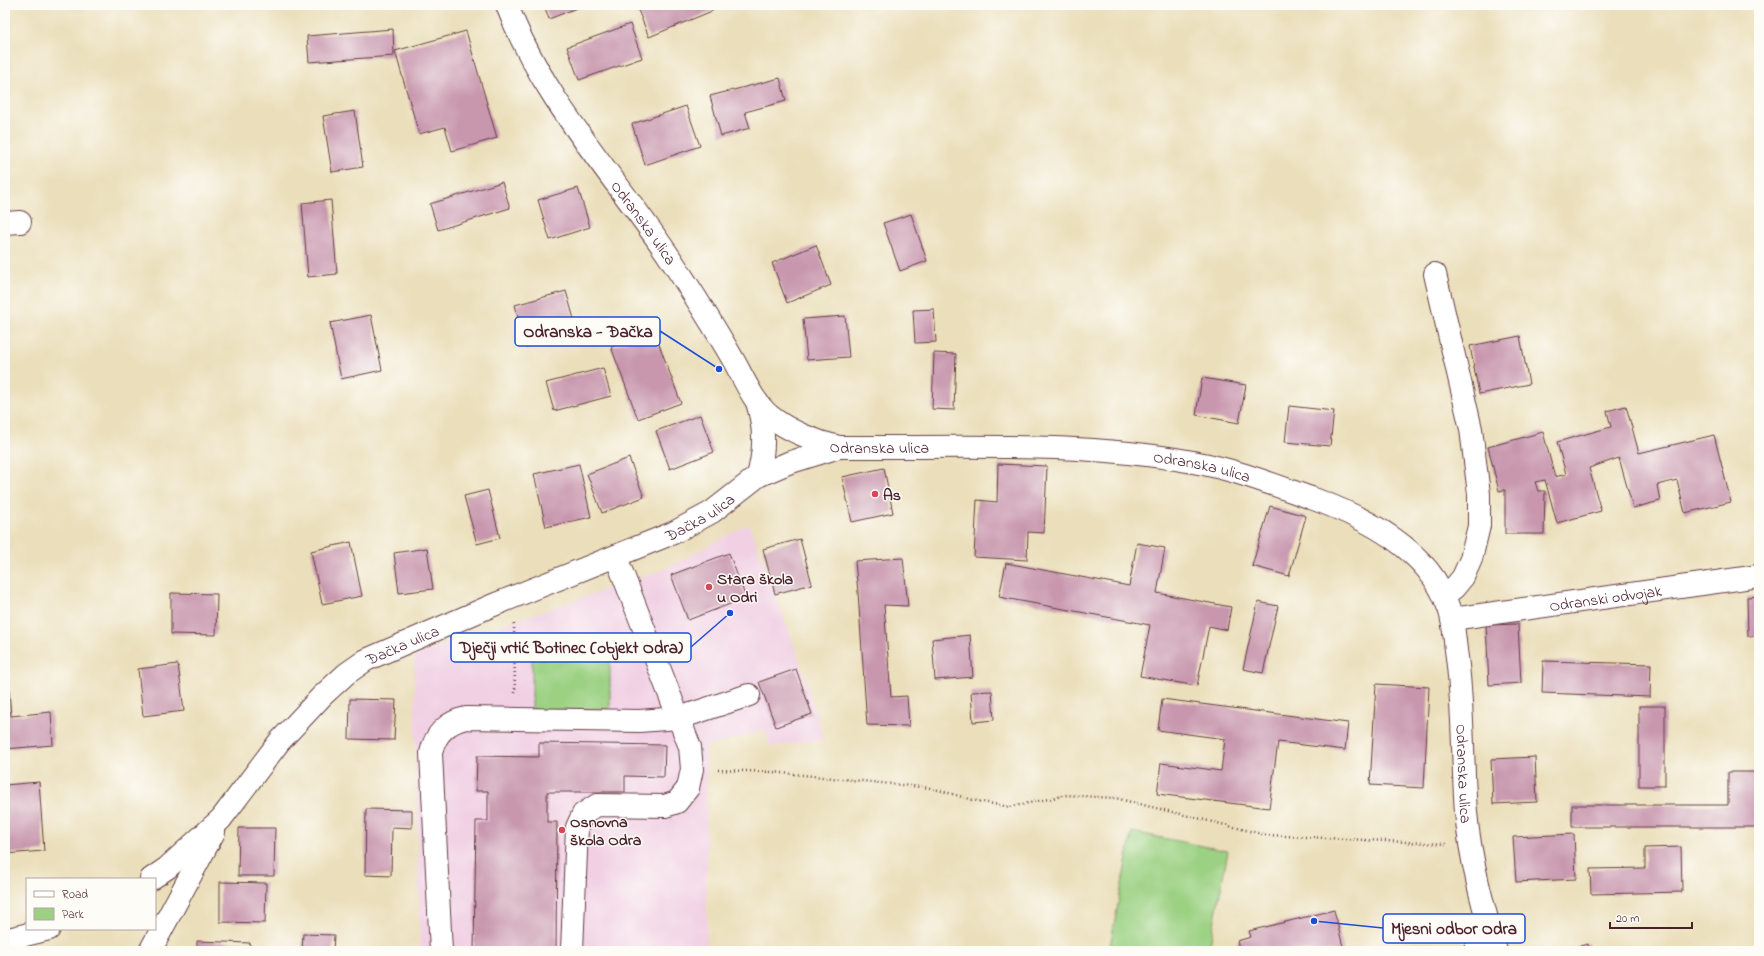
<svg xmlns="http://www.w3.org/2000/svg" width="1764" height="956" font-family="'Indie Flower',sans-serif">
<style>
.built{fill:#f1d0e4}
.green{fill:#9cd183;stroke:#737857}
.building{fill:#c897ae}
.lines{fill:none;stroke-linecap:round;stroke-linejoin:round}
.minor-casing{stroke:#623c41;stroke-width:24}
.path{stroke:#623c41;stroke-width:2.5;stroke-dasharray:1 3;stroke-linecap:butt}
.minor{stroke:#fff;stroke-width:22}
.poi-dot{fill:#d1495b;stroke:#fdfcf7;stroke-width:1.5}
.labels{text-anchor:middle;stroke-width:3;stroke-linejoin:round;paint-order:stroke}
.street-label{font-size:16px;fill:#4a1f2b;stroke:#fdfcf7}
.poi-label{font-size:16px;font-weight:bold;fill:#4a1f2b;stroke:#fdfcf7;text-anchor:start}
.leader{fill:none;stroke:#1d4ed8;stroke-width:1.5}
.callout-dot{fill:#1d4ed8;stroke:#fdfcf7;stroke-width:1.5}
.callout{fill:#fdfcf7;stroke:#1d4ed8;stroke-width:1.5}
.callout-label{font-size:17px;text-anchor:middle;font-weight:bold;fill:#4a1f2b}
</style>
<rect width="100%" height="100%" fill="#fdfcf7"/>
<filter id="ink" filterUnits="userSpaceOnUse"><feTurbulence type="fractalNoise" baseFrequency=".025" numOctaves="2"/><feDisplacementMap in="SourceGraphic" scale="8" xChannelSelector="R" yChannelSelector="G"/><feConvolveMatrix kernelMatrix="1 2 1 2 8 2 1 2 1" color-interpolation-filters="sRGB"/></filter>
<filter id="wash" filterUnits="userSpaceOnUse"><feTurbulence type="fractalNoise" baseFrequency=".012" numOctaves="4" result="noise"/><feDisplacementMap in="SourceGraphic" scale="16" xChannelSelector="R" yChannelSelector="G"/><feGaussianBlur stdDeviation="0.9" result="paint"/><feColorMatrix in="noise" values="0 0 0 0 0 0 0 0 0 0 0 0 0 0 0 0 0 1.4 0 .05"/><feComposite in="paint" operator="in"/></filter>
<g filter="url(#wash)">
<rect width="100%" height="100%" fill="#ebdfbb"/>
<polygon class="built" points="749,524 800,661 824,739 770,747 766,730 706,747 707,951 420,951 414,655 663,570"/>
<g class="green">
<polygon points="532,659 610,659 610,709 532,710"/>
<polygon points="1132,832 1228,851 1209,951 1109,951"/>
</g>
<g id="blocks">
<g class="building">
<polygon points="544,5 584,5 549,19"/>
<polygon points="650,5 710,5 712,11 649,37 638,10"/>
<polygon points="630,24 642,58 579,80 567,47"/>
<polygon points="393,29 394,56 309,62 307,36"/>
<polygon points="466,31 497,138 452,151 445,127 419,134 395,51"/>
<polygon points="780,78 786,101 745,112 750,128 721,136 710,96"/>
<polygon points="686,106 700,146 645,165 632,124"/>
<polygon points="355,111 363,167 332,172 323,116"/>
<polygon points="502,182 510,208 438,230 430,204"/>
<polygon points="578,188 590,227 550,240 538,200"/>
<polygon points="331,200 337,274 308,277 302,203"/>
<polygon points="911,214 927,261 900,271 883,223"/>
<polygon points="816,245 831,285 787,303 772,263"/>
<polygon points="566,291 578,333 526,347 515,305"/>
<polygon points="934,309 936,342 915,343 913,310"/>
<polygon points="371,315 382,370 341,379 330,323"/>
<polygon points="845,316 849,357 807,360 803,319"/>
<polygon points="654,331 681,403 638,419 611,347"/>
<polygon points="1520,336 1529,384 1479,394 1470,346"/>
<polygon points="934,353 956,354 954,410 932,409"/>
<polygon points="603,368 611,396 554,411 546,383"/>
<polygon points="1202,378 1246,385 1239,423 1196,415"/>
<polygon points="1289,406 1334,411 1330,446 1285,442"/>
<polygon points="1626,406 1639,453 1714,435 1731,502 1685,513 1677,480 1657,485 1660,501 1633,508 1619,458 1589,468 1601,511 1557,523 1545,480 1535,482 1538,491 1545,491 1544,534 1505,534 1505,490 1499,491 1488,447 1543,432 1555,477 1566,474 1557,442 1611,427 1607,411"/>
<polygon points="700,415 714,452 670,469 656,431"/>
<polygon points="629,458 644,497 602,513 587,474"/>
<polygon points="579,464 591,517 546,527 534,474"/>
<polygon points="998,464 1047,466 1044,533 1028,532 1027,560 974,557 977,500 997,502"/>
<polygon points="884,468 893,513 852,522 842,477"/>
<polygon points="488,490 500,538 477,544 464,496"/>
<polygon points="1270,506 1306,516 1289,576 1252,566"/>
<polygon points="800,539 812,584 775,594 763,549"/>
<polygon points="351,542 362,596 322,604 311,551"/>
<polygon points="1137,543 1165,548 1157,593 1231,607 1227,630 1209,626 1197,686 1140,676 1150,625 999,597 1006,563 1129,586"/>
<polygon points="427,548 433,589 399,593 394,553"/>
<polygon points="729,553 746,598 688,620 671,575"/>
<polygon points="903,558 908,606 884,605 891,697 907,696 909,726 867,725 858,592 855,561"/>
<polygon points="171,593 217,594 216,635 171,634"/>
<polygon points="1759,596 1759,636 1748,636 1747,597"/>
<polygon points="1258,602 1278,606 1263,673 1243,669"/>
<polygon points="1518,624 1521,683 1489,685 1486,625"/>
<polygon points="970,635 973,677 935,680 932,639"/>
<polygon points="1543,661 1651,664 1650,697 1542,693"/>
<polygon points="178,664 184,711 143,716 138,669"/>
<polygon points="796,669 812,714 776,727 759,682"/>
<polygon points="8,678 11,716 51,712 53,745 5,749 5,679"/>
<polygon points="1376,684 1429,687 1424,788 1370,785"/>
<polygon points="992,691 994,720 973,722 971,692"/>
<polygon points="350,699 396,700 394,740 349,739"/>
<polygon points="1162,699 1348,723 1345,750 1278,742 1269,808 1157,794 1161,763 1221,771 1225,739 1158,730"/>
<rect x="1639" y="706" width="26" height="80"/>
<polygon points="539,743 665,745 664,777 625,776 625,792 547,792 547,822 557,822 556,951 474,951 476,821 488,821 488,791 476,791 477,756 539,757"/>
<polygon points="1535,757 1537,802 1493,804 1491,759"/>
<polygon points="1728,772 1756,772 1756,827 1572,827 1572,805 1728,805"/>
<polygon points="39,782 44,851 5,854 5,785"/>
<polygon points="366,809 412,810 412,828 392,827 391,876 365,875"/>
<polygon points="239,828 275,828 274,876 238,876"/>
<polygon points="1574,834 1576,879 1516,882 1513,837"/>
<polygon points="1681,847 1682,892 1591,894 1590,869 1645,868 1645,848"/>
<polygon points="220,882 266,883 265,923 220,922"/>
<polygon points="1334,910 1344,951 1240,951 1237,941 1251,937 1249,931"/>
<polygon points="303,934 334,935 333,951 302,951"/>
<polygon points="197,941 250,943 249,951 197,951"/>
<polygon points="1588,944 1589,951 1564,951 1564,950"/>
</g>
</g>
</g>
<g filter="url(#ink)">
<use href="#blocks" fill-opacity="0" stroke="#623c41" stroke-width="1"/>
<g class="lines">
<g class="minor-casing">
<g id="minor">
<path id="s1" d="M507,5C542,99 615,176 670,258C691,290 712,323 731,356C743,376 752,401 770,416C788,431 817,442 839,447C957,448 1076,441 1193,462C1234,469 1274,485 1314,499C1366,518 1428,549 1448,606C1454,620 1454,635 1456,650C1464,704 1462,759 1466,812C1470,859 1483,906 1496,951"/>
<polyline points="5,223 20,222"/>
<polyline points="1435,274 1471,429 1479,494 1479,526 1471,559 1463,577 1454,588 1444,595"/>
<path d="M757,402C765,429 765,449 758,476"/>
<path id="s2" d="M1452,619L1759,576"/>
<path id="s3" d="M151,879L167,868L221,819L279,742L322,696L346,674L366,660L491,606L673,533L712,512L758,476L788,463L839,447"/>
<polyline points="5,940 49,929"/>
<polyline points="150,951 214,832"/>
<path d="M441,951L431,753C435,734 447,722 466,718L639,721L679,718L749,695"/>
<polyline points="572,951 577,827 583,814 597,805 665,806 677,802 688,788 692,769 690,747 616,557"/>
<polyline points="1474,951 1494,944"/>
</g>
</g>
<g class="path">
<polyline points="514,624 515,693"/>
<polyline points="718,770 773,772 931,788 977,801 1010,807 1067,795 1115,798 1266,835 1446,844"/>
</g>
<use href="#minor" class="minor"/>
</g>
</g>
<g class="poi-dot">
<circle cx="875" cy="494" r="4"/>
<circle cx="709" cy="587" r="4"/>
<circle cx="562" cy="830" r="4"/>
</g>
<g class="labels">
<g class="street-label">
<text dy="6" stroke="none"><textPath href="#s1" startOffset="258">Odranska ulica</textPath></text>
<text dy="6" stroke="none"><textPath href="#s1" startOffset="606">Odranska ulica</textPath></text>
<text dy="6" stroke="none"><textPath href="#s1" startOffset="930">Odranska ulica</textPath></text>
<text dy="6" stroke="none"><textPath href="#s3" startOffset="672">Đačka ulica</textPath></text>
<text dy="6" stroke="none"><textPath href="#s2" startOffset="155">Odranski odvojak</textPath></text>
<text dy="6" stroke="none"><textPath href="#s3" startOffset="348">Đačka ulica</textPath></text>
<text dy="6" stroke="none"><textPath href="#s1" startOffset="1393">Odranska ulica</textPath></text>
</g>
<g class="poi-label">
<text x="883" y="500">As</text>
<text x="717" y="584">Stara škola<tspan x="717" dy="18">u Odri</tspan></text>
<text x="570" y="827">Osnovna<tspan x="570" dy="18">škola Odra</tspan></text>
</g>
</g>
<path class="leader" d="M719 369L660 331M730 613L691 647M1314 921L1383 928"/>
<g class="callout-dot">
<circle cx="719" cy="369" r="4"/>
<circle cx="730" cy="613" r="4"/>
<circle cx="1314" cy="921" r="4"/>
</g>
<g class="callout">
<rect x="515" y="317" width="145" height="29" rx="4"/>
<rect x="451" y="633" width="240" height="29" rx="4"/>
<rect x="1383" y="914" width="142" height="29" rx="4"/>
</g>
<g class="callout-label">
<text x="588" y="337">Odranska - Đačka</text>
<text x="571" y="653">Dječji vrtić Botinec (objekt Odra)</text>
<text x="1454" y="934">Mjesni odbor Odra</text>
</g>
<rect width="1764" height="956" fill="none" stroke="#fdfcf7" stroke-width="20"/>
<rect x="26" y="878" width="130" height="52" fill="#fdfcf7" stroke="#b5a4a5"/>
<rect x="34" y="891" width="20" height="6" fill="#ffffff" stroke="#b5a4a5"/>
<text x="62" y="898" font-size="12" fill="#4a1f2b">Road</text>
<rect x="34" y="908" width="20" height="12" fill="#9cd183" stroke="#b5a4a5"/>
<text x="62" y="918" font-size="12" fill="#4a1f2b">Park</text>
<path d="M1610 922v6h82v-6" fill="none" stroke="#4a1f2b" stroke-width="2"/>
<text x="1616" y="922" font-size="12" fill="#4a1f2b" stroke="#fdfcf7" stroke-width="3" paint-order="stroke">20 m</text>
</svg>
